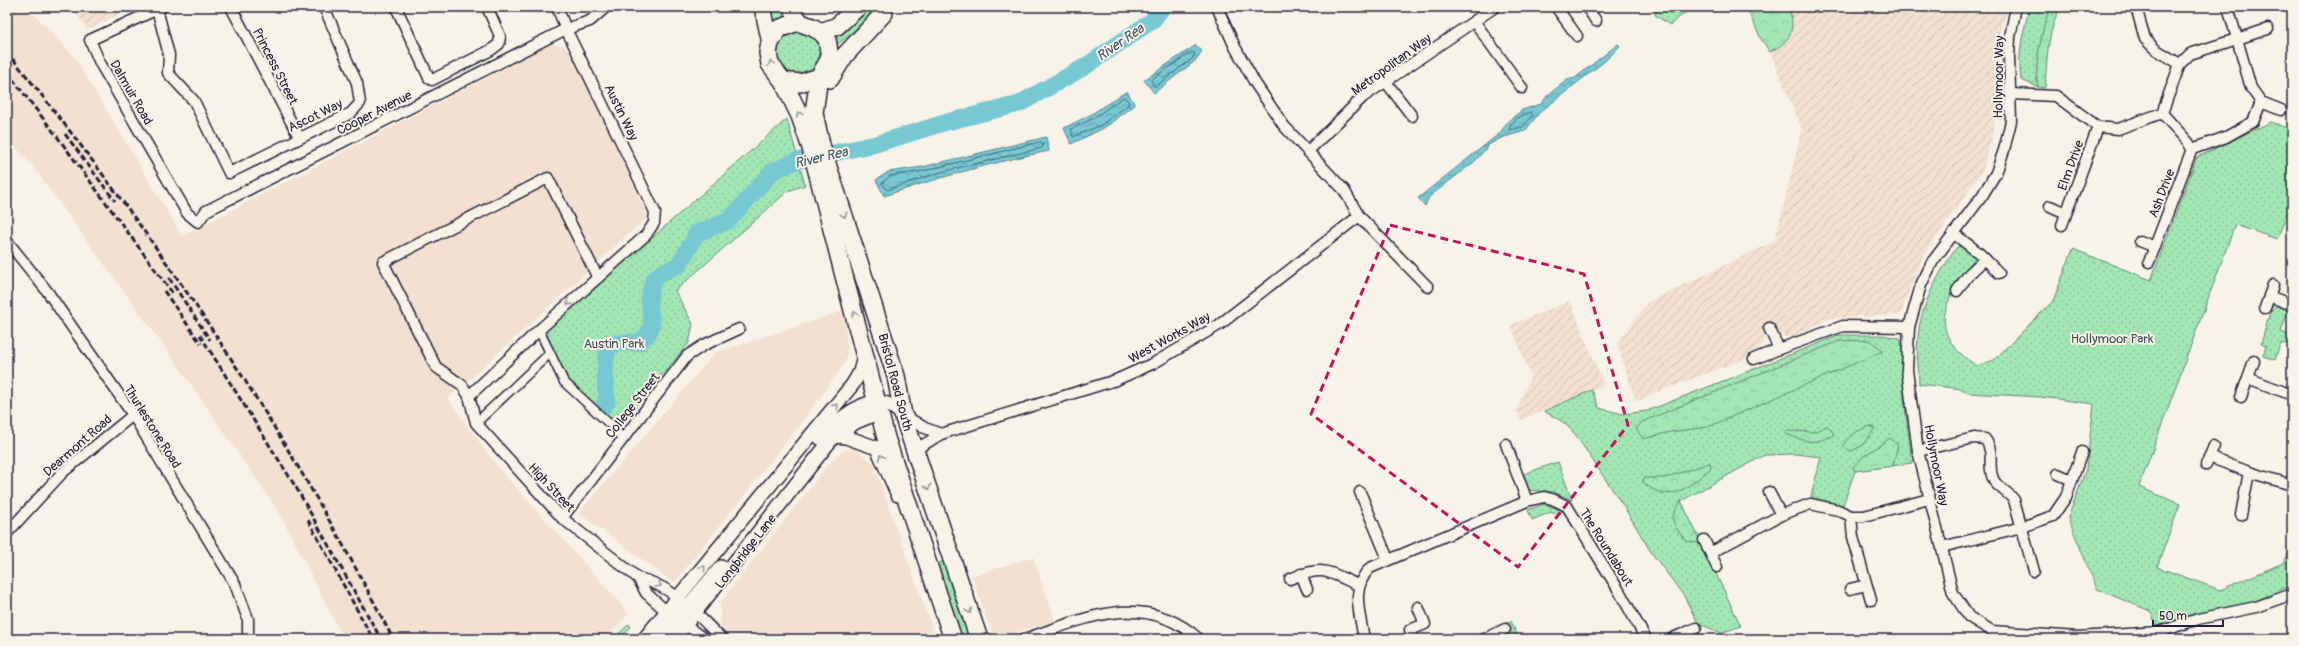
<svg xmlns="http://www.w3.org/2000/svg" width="2299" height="646" font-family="Pangolin,sans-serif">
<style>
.built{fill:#f3e0d1}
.industrial{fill:url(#industrial-furrows)}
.grass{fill:url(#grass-dots);stroke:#628477}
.forest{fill:url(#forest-crowns);stroke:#628477}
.garden{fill:#a1e6b3;stroke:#628477}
.water{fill:url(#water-waves);stroke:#568696}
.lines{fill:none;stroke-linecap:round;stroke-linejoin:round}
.shore{stroke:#446478;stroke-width:1}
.river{stroke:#78c8d3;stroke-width:17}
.pedestrian-casing{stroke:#22223b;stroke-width:11}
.minor-casing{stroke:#22223b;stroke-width:13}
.tertiary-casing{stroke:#22223b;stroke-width:16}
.secondary-casing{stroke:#22223b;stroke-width:18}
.trunk-casing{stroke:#22223b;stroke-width:20}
.pedestrian{stroke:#f7f3e8;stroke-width:8}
.minor{stroke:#f7f3e8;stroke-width:10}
.tertiary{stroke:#f7f3e8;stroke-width:13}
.secondary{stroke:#f7f3e8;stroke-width:15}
.trunk{stroke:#f7f3e8;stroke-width:17}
.rail{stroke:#22223b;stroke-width:3;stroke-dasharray:6 3;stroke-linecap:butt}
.oneway{stroke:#97959a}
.marked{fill:none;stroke:#c2185b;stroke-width:3;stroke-dasharray:8 5;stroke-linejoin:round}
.labels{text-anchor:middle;stroke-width:4;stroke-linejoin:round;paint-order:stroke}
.street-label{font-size:13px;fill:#22223b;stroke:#f7f3e8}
.park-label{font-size:13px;fill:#425359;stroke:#f7f3e8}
.water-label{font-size:14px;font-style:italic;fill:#3c5469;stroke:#f7f3e8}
</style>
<defs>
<pattern id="industrial-furrows" width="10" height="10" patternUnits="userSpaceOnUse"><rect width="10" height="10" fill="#f3e0d1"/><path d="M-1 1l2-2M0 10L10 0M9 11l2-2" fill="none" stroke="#d0c0b4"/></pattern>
<pattern id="grass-dots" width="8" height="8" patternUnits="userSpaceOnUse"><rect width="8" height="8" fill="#a1e6b3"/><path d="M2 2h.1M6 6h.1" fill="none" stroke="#8ac59b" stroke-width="1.8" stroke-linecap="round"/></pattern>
<pattern id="forest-crowns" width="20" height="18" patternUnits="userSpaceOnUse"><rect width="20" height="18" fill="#a1e6b3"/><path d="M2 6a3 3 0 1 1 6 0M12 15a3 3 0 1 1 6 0" fill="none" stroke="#8ac59b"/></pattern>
<pattern id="water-waves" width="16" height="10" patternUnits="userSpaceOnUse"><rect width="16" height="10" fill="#78c8d3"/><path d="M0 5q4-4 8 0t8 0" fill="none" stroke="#62a2ac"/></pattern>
</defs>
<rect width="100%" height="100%" fill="#f7f3e8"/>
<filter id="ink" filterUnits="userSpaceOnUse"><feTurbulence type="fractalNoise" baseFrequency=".025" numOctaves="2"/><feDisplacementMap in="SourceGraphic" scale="8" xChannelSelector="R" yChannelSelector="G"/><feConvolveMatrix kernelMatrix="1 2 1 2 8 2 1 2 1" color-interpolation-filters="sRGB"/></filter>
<g filter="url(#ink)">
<g class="built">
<polygon points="7,7 27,7 74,56 182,236 551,44 563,45 576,60 648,216 448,399 500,470 627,611 628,614 605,639 344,639 280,514 177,364 34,168 7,137"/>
<polygon points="843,311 848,349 846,360 839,371 799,426 674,583 579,513 715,353"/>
<polygon points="854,447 873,463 936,639 732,639 721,627 720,603 827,466 842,451"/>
<polygon points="1033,557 1055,621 1005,635 991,631 972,576"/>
</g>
<g class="industrial">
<polygon points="71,7 133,7 88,30"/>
<polygon points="1789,7 2009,7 1999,32 1998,85 1994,129 1983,170 1923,256 1900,315 1831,318 1795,337 1786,338 1771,326 1765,329 1764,342 1758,354 1652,394 1636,402 1617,344 1648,302 1775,241 1802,129 1770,52 1781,46 1793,20"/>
<polygon points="1570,301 1604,385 1521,420 1516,410 1531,377 1511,325"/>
</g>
<g class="grass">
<polygon points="768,7 785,7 788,18 775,26 771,22"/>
<polygon points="866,7 883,7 838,44 834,35"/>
<polygon points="1664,7 1692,7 1670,25 1655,15 1656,10"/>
<path d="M2030,7H2050L2037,79L2038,87L2021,80C2017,54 2023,31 2030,7Z"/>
<path d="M795,28L811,32L821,44L822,60L812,73L789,76L777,65C776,43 773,39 795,28Z"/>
<polygon points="787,119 805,185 788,191 675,291 693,324 689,343 626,417 611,420 563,374 544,329 586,292 595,288"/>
<path d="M2271,122L2292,130V201L2277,239L2235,225L2139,487L2180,504L2157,567L2220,590L2283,563L2292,541V585L2246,605L2231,609L2207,612L2157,626L2150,611L2097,589L2068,518L2086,469L2094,404L2041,397L1967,393L1962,389L1919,384C1919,369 1916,352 1918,337C1921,304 1938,274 1957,247L1962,246L1976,256C1947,297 1922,331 1977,366L1994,360L2053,301L2073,249L2151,280L2197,157Z"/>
<polygon points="2276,306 2288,310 2281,332 2292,336 2289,343 2280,344 2275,360 2263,356 2266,346 2261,344 2270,312"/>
<polygon points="1840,335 1881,335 1900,338 1902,347 1904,399 1912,463 1855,471 1843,505 1811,497 1821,457 1796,454 1765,455 1681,501 1741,626 1721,633 1698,623 1684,596 1651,552 1624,507 1575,434 1563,422 1544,411 1592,390 1599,408 1623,414 1647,411"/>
<polygon points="1558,462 1572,500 1554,492 1527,490 1521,475"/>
<polygon points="1544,504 1564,511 1555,514 1551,512 1532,520 1528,510"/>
<polygon points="942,562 946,563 973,639 958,639 936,564"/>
<polygon points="1511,621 1519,639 1501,639 1500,637 1508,634 1504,624"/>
</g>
<g class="forest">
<path d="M1746,7H1789C1796,30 1791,41 1770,52L1761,39Z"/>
<path d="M2050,7H2061C2047,31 2047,60 2045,88L2038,87C2033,65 2043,28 2050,7Z"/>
<polygon points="1870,340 1883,351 1708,427 1670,432 1643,439 1636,429 1642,422 1839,341"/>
<path d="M1827,426L1831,429L1834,435C1813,445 1808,442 1786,434L1785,431L1814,432Z"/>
<path d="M1870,426L1875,428L1862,446L1851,451L1843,447C1845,437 1860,429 1870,426Z"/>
<polygon points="1890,438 1898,445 1893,466 1855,471 1853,467 1864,456"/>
<path d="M1710,463L1711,468C1689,486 1670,507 1643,482L1644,478H1664Z"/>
<polygon points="1681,501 1702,544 1686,541 1676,528 1672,517"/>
</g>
<polygon class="garden" points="629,624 631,627 619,639 613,639"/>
<g class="water">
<polygon points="1618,44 1620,46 1606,60 1539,113 1525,131 1501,138 1490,144 1474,162 1429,197 1425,206 1418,198 1500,133 1508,121 1522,110 1541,104 1548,95 1567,80 1575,78"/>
<polygon points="1196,45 1202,51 1195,61 1154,93 1144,80"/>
<polygon points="1127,91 1135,105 1104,128 1071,144 1064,128 1090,115"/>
<path d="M1046,137L1049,151C993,162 938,178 884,196L876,180L888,172L922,167Z"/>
</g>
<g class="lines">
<g class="shore">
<polygon points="1192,52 1195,53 1192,59 1156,86 1154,86 1151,80"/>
<polygon points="1124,97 1129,102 1128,105 1101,125 1073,137 1071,129 1092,119"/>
<path d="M1531,112L1533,115L1523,127L1509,130C1510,121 1523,114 1531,112Z"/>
<polygon points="1041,142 1043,144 1042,148 941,172 887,190 882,183 890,176 923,171"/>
</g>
<path class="river" d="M601,409L607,402C606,391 602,353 611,346C618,341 631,343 639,343L649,333L652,324L649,299L653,280L661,273L679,265L697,233L728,221L773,171L796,161L876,144L947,122L1019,104L1086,66L1153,20L1163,7"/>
<g class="pedestrian-casing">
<g id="pedestrian">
<polyline points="539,330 564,382 616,430 622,439"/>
<polyline points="476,423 550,353"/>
</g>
</g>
<g class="minor-casing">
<g id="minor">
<polyline points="162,7 90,40 100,63 187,213 198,222 206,211 566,29 590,21 606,7"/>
<polyline points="231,7 299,137"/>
<polyline points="396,7 429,78 432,80 491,50 499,44 500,36 487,7"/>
<polyline points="1217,7 1235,47 1255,83 1284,126 1344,190 1359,216 1428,287"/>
<polyline points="1556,7 1577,36"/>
<polyline points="1587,7 1596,21"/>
<polyline points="2016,7 2010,37 2009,57 2011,121 2004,150 1996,173 1982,196 1933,261 1921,285 1909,327 1907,370 1918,451 1953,593 1969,617 1992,631 2077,637 2160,632 2198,619 2256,607 2292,594"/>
<polyline points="2136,7 2145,39 2155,49 2180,64"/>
<polyline points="2228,7 2251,88 2261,102 2281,110"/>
<polyline points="157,9 169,55 168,73 194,101 229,173 351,113 360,103 357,83 324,7"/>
<polyline points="1474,21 1522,88"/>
<polyline points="1386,82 1412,116"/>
<polyline points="2011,94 2056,96 2098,127 2118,129 2162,113 2180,64 2190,54 2268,29"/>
<polyline points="2192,149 2226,137 2253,122 2261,102"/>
<polyline points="1308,151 1363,97 1495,7"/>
<polyline points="2050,206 2066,213"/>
<polyline points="2062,225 2098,127"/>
<polyline points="1953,233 1979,253 1999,273"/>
<polyline points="7,241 47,291 133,415 235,584 248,619 248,639"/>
<polyline points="2140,241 2155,247"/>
<polyline points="2149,262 2192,149 2188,142 2162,113"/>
<polyline points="598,278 548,178 383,262 436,367 462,385 469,396 476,423 562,518 638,578 646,593 666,611 704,639"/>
<polyline points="1957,291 1969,274 1985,259"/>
<polyline points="2269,296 2292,305"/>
<polyline points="2265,308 2273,285"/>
<polyline points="1769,328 1779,349 1843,326 1909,327"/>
<polyline points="1754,359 1779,349"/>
<polyline points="2248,378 2292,395"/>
<polyline points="469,396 539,330 646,235 654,223 655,212 566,29 557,7"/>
<polyline points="2241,397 2254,361"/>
<polyline points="904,415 925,428 941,434"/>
<polyline points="1506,444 1527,501"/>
<polyline points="915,450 941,434 1116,380 1154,363 1219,325 1359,216"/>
<path d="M1918,451L1974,438L1985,439C1996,454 1986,466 1994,481C1999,488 2009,493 2014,500L2034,571"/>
<polyline points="2209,457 2249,472 2292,485"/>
<polyline points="2206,465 2214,446"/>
<polyline points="2058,474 2072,480"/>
<polyline points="1360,492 1388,559"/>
<polyline points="1769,492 1781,515"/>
<polyline points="2241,515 2249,472"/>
<polyline points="1851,516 1853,537 1871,600"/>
<polyline points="562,518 687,356 704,345 739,329"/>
<polyline points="7,533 62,473 133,415"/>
<polyline points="1704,540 1717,567"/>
<polyline points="1942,547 2022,527 2053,516 2066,497 2082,452"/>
<polyline points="1712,552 1781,515 1810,504 1838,510 1851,516 1864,516 1929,499"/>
<polyline points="1301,574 1307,589"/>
<path d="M638,578C674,586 697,615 722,639"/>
<path d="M1290,579C1324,565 1326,571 1358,585"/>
<polyline points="1850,589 1866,585"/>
<path d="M1024,639C1085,619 1143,589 1199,639"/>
<path d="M1364,639C1360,614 1350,588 1370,568L1527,501L1544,497L1552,499L1567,506L1618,589L1646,639"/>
<polyline points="1412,639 1410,630 1425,624 1418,607"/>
<polyline points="1484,639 1505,629"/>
<polyline points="1671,639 1696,628"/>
</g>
</g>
<g class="tertiary-casing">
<g id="tertiary">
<polyline points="834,436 846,437 877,448 898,495"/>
<path d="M820,438C831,425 860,401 878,402C888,402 896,409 903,415"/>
<polyline points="666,611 688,606 721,567"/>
<polyline points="644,639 853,384 860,372 864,355"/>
<polyline points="659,639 677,618 697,612"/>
<polyline points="674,639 834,436 856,422 880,412"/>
</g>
</g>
<g class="secondary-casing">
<g id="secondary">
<polyline points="762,7 770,43"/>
<polyline points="790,7 802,23"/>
</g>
</g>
<g class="trunk-casing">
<g id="trunk">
<polyline points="821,32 837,26 858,7"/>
<polyline points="819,77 814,113 821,145 896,376 903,415 979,639"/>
<polyline points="830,79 845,55 884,13"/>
<polyline points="783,81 800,83 819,77 830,58 827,39 821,32 812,27 798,22 778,29 770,43 768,53 770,64 783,81 800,116 811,148 886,438 953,639"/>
</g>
</g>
<use href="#pedestrian" class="pedestrian"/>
<use href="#minor" class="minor"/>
<use href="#tertiary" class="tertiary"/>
<use href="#secondary" class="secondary"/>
<use href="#trunk" class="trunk"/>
<g class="rail">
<path d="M7,52C155,233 287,431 393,639"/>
<polyline points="7,72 56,135 174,295"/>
<polyline points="65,134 115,201"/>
<polyline points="169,278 210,340"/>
<polyline points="164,291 201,344"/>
<polyline points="200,335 297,489 381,639"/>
<polyline points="308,520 373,639"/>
</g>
</g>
<defs><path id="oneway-chevron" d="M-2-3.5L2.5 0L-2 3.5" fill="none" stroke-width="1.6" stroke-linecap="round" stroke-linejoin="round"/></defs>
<g class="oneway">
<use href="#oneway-chevron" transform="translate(771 63) rotate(-111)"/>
<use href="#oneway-chevron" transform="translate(799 114) rotate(-114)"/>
<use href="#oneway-chevron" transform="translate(844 215) rotate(72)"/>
<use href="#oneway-chevron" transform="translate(569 303) rotate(139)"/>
<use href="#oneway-chevron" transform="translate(855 314) rotate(-105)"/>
<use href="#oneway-chevron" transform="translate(836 406) rotate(-51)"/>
<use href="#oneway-chevron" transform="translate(881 457) rotate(-114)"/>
<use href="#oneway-chevron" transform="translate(928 487) rotate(71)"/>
<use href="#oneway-chevron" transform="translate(703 568) rotate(-50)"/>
<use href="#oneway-chevron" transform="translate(659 585) rotate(32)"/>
<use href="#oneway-chevron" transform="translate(969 611) rotate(72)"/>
</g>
</g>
<path class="marked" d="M1390,225L1584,274L1628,425L1518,567L1311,414Z"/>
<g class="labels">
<g class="street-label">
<text transform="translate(1391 64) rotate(-36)" y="5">Metropolitan Way</text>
<text transform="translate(276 66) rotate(63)" y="5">Princess Street</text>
<text transform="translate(1998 77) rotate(-89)" y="5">Hollymoor Way</text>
<text transform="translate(132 92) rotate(60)" y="5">Dalmuir Road</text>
<text transform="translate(374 112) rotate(-27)" y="5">Cooper Avenue</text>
<text transform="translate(622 112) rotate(64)" y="5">Austin Way</text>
<text transform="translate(315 115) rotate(-26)" y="5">Ascot Way</text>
<text transform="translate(2070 165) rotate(-70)" y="5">Elm Drive</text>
<text transform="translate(2161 193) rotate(-69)" y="5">Ash Drive</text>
<text transform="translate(1169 337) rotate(-29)" y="5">West Works Way</text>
<text transform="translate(896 382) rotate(75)" y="5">Bristol Road South</text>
<text transform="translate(632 405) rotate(-52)" y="5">College Street</text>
<text transform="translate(153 426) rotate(58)" y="5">Thurlestone Road</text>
<text transform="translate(77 445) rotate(-41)" y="5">Dearmont Road</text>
<text transform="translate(1937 465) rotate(79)" y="5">Hollymoor Way</text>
<text transform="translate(552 487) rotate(47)" y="5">High Street</text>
<text transform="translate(1607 547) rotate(58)" y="5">The Roundabout</text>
<text transform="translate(745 551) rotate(-52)" y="5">Longbridge Lane</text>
</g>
<g class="park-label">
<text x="2112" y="343">Hollymoor Park</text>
<text x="614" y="348">Austin Park</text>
</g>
<g class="water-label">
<text transform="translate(1120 42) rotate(-35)" y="5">River Rea</text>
<text transform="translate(821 157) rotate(-13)" y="5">River Rea</text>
</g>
</g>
<rect width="2299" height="646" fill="none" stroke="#f7f3e8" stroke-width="24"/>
<rect x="12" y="12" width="2275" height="622" fill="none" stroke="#22223b" stroke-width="1.5" filter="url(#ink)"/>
<path d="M2153 620v6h70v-6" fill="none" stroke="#22223b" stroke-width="2"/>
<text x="2159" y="620" font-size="12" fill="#22223b" stroke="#f7f3e8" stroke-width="3" paint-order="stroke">50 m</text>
</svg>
